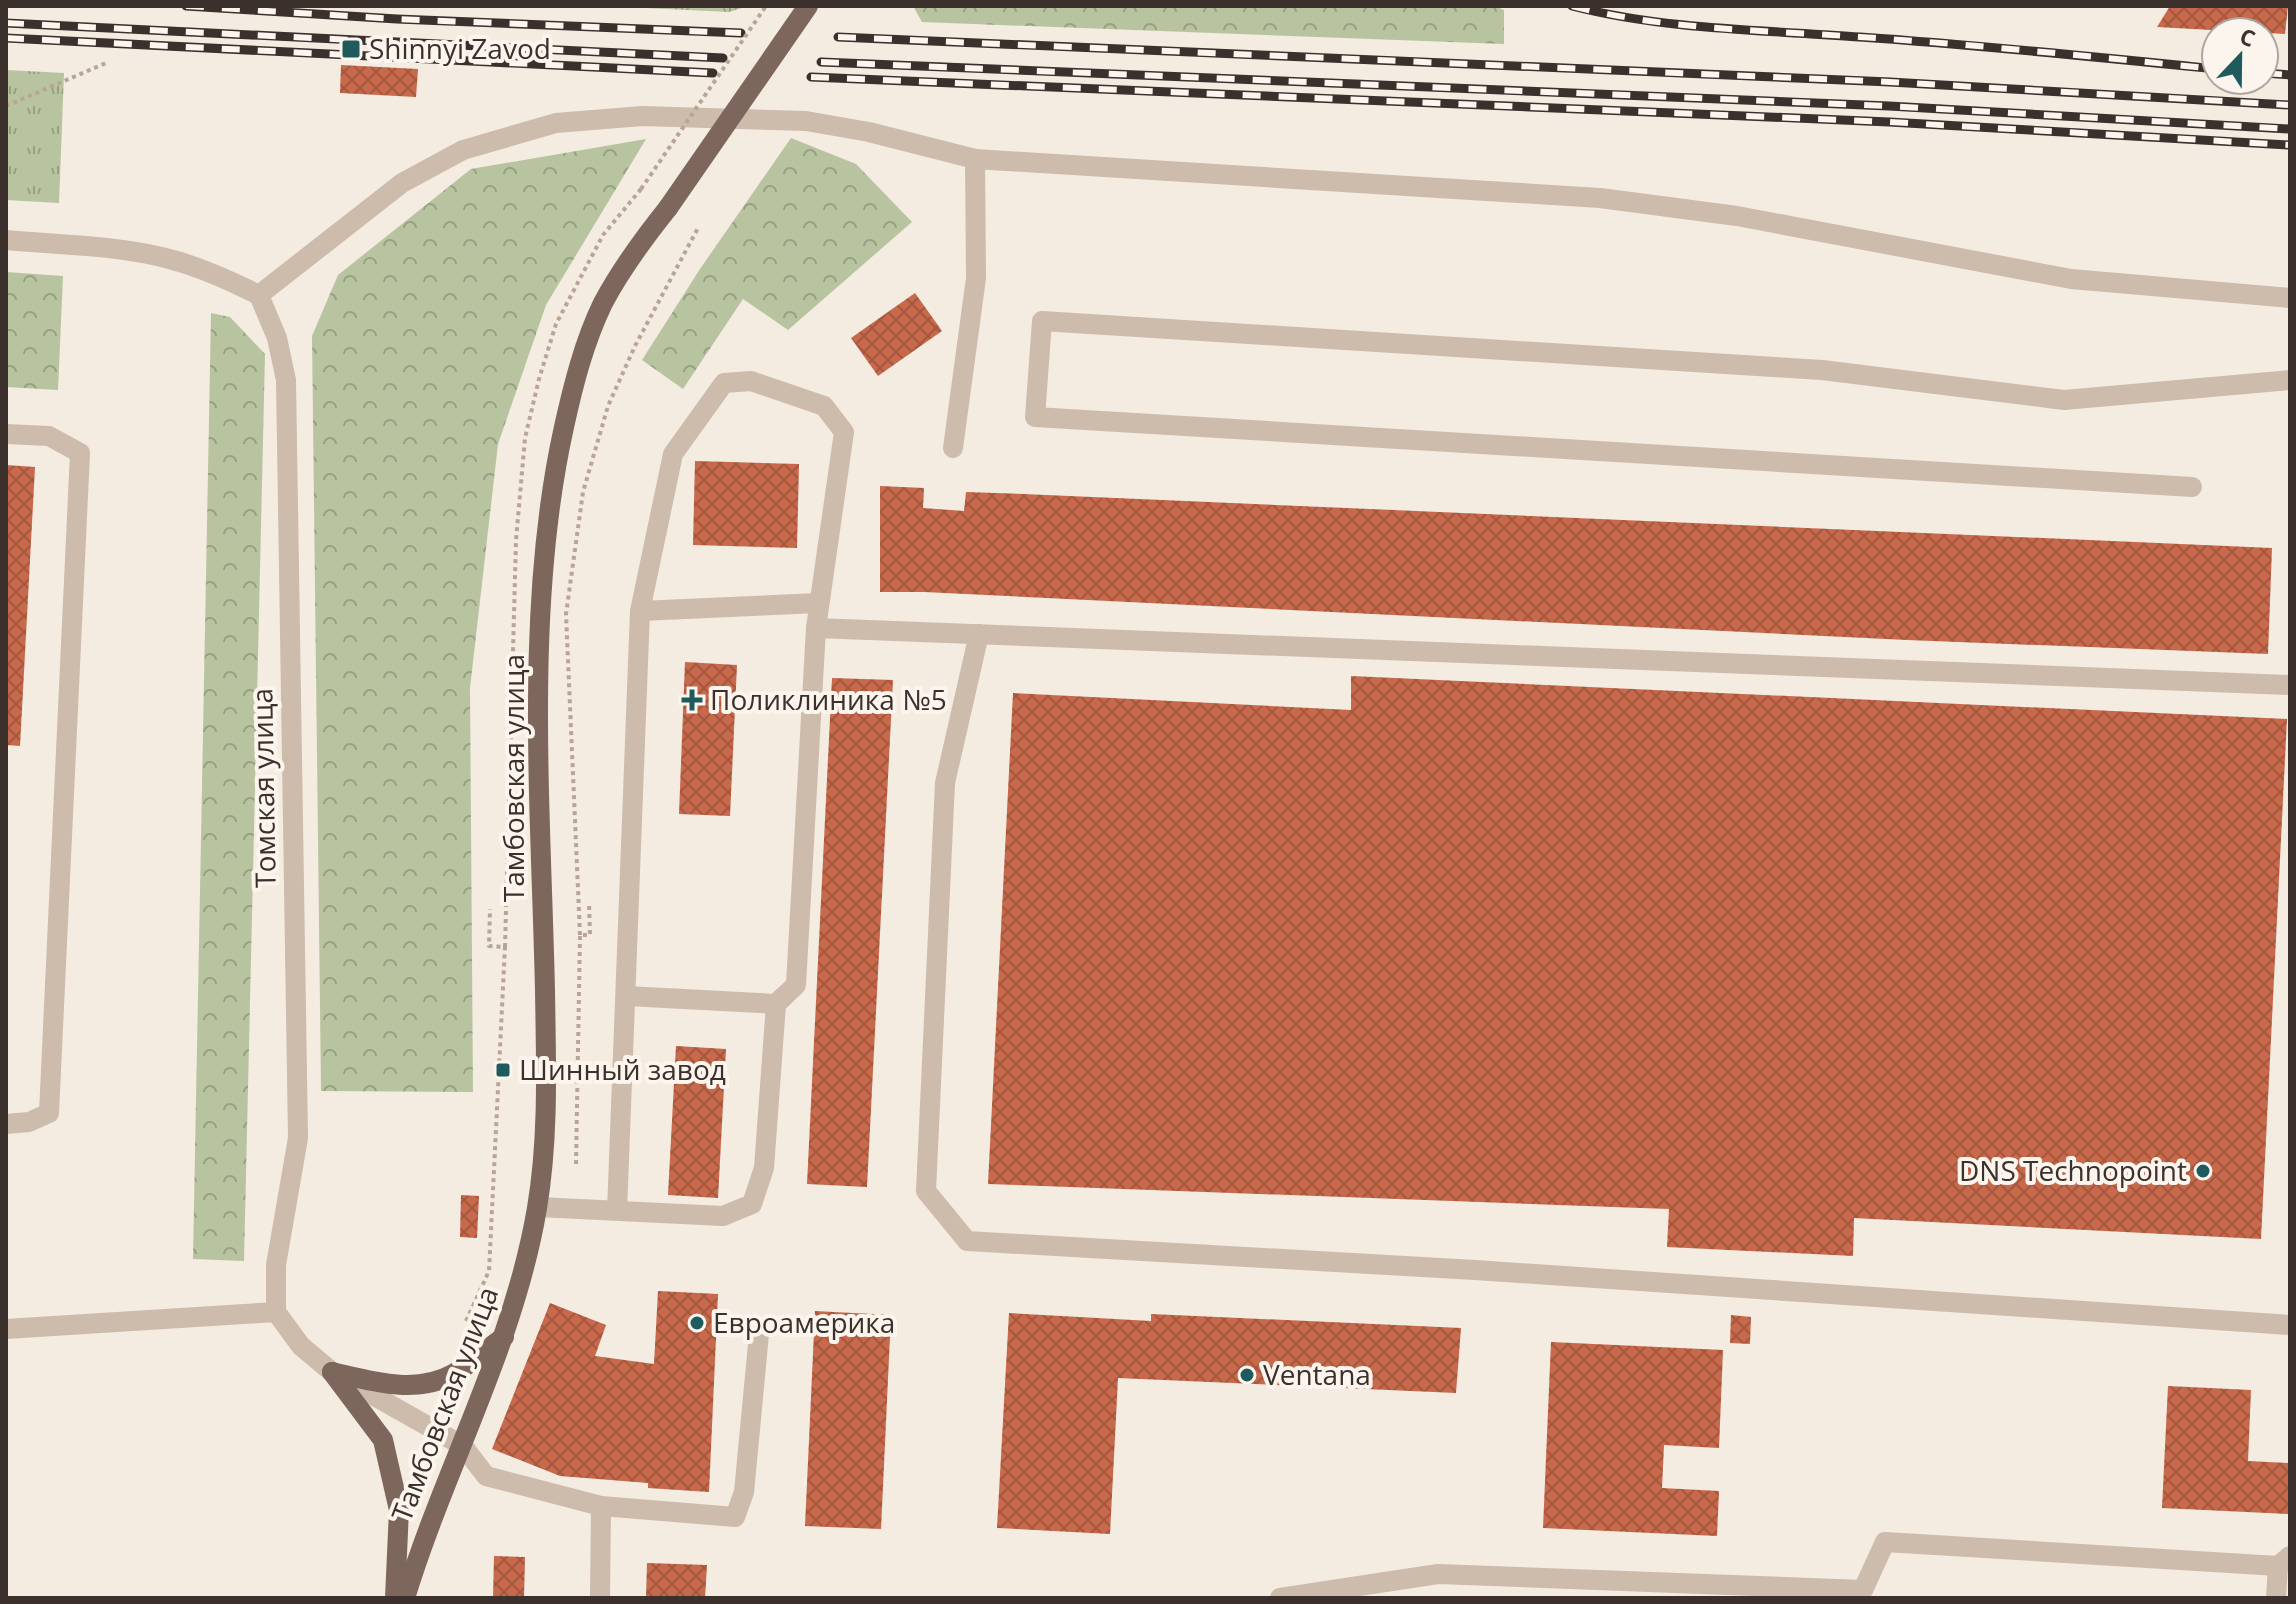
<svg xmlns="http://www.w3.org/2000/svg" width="2296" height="1604" font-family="'Open Sans',sans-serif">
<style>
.grass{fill:url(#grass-tufts)}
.forest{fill:url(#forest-crowns)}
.building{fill:url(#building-cross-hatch)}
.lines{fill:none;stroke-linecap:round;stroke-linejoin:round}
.path{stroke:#b9a596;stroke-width:4;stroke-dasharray:4 4;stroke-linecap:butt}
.minor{stroke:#cdbbac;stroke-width:20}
.major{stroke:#7d675c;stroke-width:20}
.rail-casing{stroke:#3b302b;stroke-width:9}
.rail{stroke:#fbf5ee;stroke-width:6;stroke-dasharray:18;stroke-linecap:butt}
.path-bridge{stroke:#b9a596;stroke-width:4;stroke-dasharray:4 4;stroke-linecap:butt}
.major-bridge{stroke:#7d675c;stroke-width:20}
.poi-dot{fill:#1f5a5e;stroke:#fbf5ee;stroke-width:3}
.labels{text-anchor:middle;stroke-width:8;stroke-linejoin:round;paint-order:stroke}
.poi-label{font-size:28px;fill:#3b302b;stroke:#fbf5ee;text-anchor:start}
.street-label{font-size:28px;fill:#3b302b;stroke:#fbf5ee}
</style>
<defs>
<pattern id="grass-tufts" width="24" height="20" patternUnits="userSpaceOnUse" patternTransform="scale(2)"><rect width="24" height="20" fill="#b8c4a0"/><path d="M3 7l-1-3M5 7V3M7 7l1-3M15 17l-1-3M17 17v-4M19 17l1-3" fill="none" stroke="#97a083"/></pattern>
<pattern id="forest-crowns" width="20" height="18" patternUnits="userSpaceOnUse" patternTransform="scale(2)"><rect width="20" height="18" fill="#b8c4a0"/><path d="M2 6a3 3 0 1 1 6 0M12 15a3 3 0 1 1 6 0" fill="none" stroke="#97a083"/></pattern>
<pattern id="building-cross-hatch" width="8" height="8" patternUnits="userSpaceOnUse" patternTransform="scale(2)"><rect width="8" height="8" fill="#c8694b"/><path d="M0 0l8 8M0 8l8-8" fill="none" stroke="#a4573f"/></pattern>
</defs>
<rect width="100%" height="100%" fill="#f4ebe1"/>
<g class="grass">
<polygon points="603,6 748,6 729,12"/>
<polygon points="6,70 64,73 59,203 6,200"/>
</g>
<g class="forest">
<polygon points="913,6 1494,6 1504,10 1504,44 922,22"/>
<polygon points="791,138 856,164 912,222 788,330 743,299 683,389 642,360 700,269"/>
<polygon points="646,139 546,305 498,444 470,688 473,1092 321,1091 312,336 338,275 471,169"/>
<polygon points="6,272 63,276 58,390 6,387"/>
<polygon points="211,313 230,317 265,354 244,1261 193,1259"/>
</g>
<g class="building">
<polygon points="2170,6 2288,6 2285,34 2157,27"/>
<polygon points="341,65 418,69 416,97 340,93"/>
<polygon points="915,293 942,331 878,376 851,338"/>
<polygon points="695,461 799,464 797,548 693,545"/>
<polygon points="6,465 35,467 20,746 6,745"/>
<polygon points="880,486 924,488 923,508 964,511 966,492 1023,494 2272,548 2268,654 1907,640 924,592 880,592"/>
<polygon points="685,662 737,665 730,816 679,814"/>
<polygon points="1351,676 2287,719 2261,1239 1854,1218 1853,1256 1667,1247 1669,1209 988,1184 1013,693 1351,710"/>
<polygon points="832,678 893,680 867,1187 807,1184"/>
<polygon points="676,1046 726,1049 718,1198 668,1195"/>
<polygon points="461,1195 479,1196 477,1238 460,1237"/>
<polygon points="658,1291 718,1294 709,1492 648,1488 648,1483 560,1476 492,1449 550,1303 606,1325 595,1356 654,1364"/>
<polygon points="815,1311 891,1315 881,1529 805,1526"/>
<polygon points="1009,1313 1151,1321 1151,1314 1461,1328 1456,1393 1118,1378 1110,1534 997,1528"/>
<polygon points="1731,1315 1751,1317 1750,1344 1730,1343"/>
<polygon points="1551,1342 1723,1350 1719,1448 1664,1445 1662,1488 1719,1491 1717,1536 1543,1528"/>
<polygon points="2168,1386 2251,1390 2248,1461 2290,1463 2288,1514 2162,1508"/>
<polygon points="494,1556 525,1557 524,1598 493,1598"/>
<polygon points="647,1563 707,1565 705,1598 646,1598"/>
</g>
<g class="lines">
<g class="path">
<polyline points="6,106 106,63"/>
<polyline points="580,935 566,614 583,492 608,406 635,346 698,228"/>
<polyline points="505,947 516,540 525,438 539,379 556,324 603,235 641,189"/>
<polyline points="576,1164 580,935 590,935 589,903"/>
<polyline points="466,1321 489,1271 505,947 489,946 490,909"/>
</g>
<g class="minor">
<path d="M6,240C61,245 119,245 173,260C203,268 231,281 259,295L277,338L286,380L298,1138L276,1265V1312L301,1346L332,1372L463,1446L486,1476L601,1506L600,1598"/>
<polyline points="259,295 402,183 463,150 556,123 642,116 806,121 869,132 975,159 1600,198 1737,216 2071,279 2290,298"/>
<polyline points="6,434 49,436 80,453 49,1113 29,1122 6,1124"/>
<polyline points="953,448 976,278 975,159"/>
<polyline points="2192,487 1035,417 1042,321 1822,370 2064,400 2290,380"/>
<polyline points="640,611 819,603"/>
<polyline points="816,628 2290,685"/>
<polyline points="979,634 945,783 926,1191 967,1241 1475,1270 2290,1325"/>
<polyline points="627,996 776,1004 784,996"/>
<polyline points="538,1207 723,1216 752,1204 764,1168 776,1004 796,985 816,628 844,432 824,406 751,381 724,383 673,454 640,611 617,1211"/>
<polyline points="6,1329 276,1312"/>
<polyline points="601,1506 735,1517 744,1492 759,1334"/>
<polyline points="1280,1598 1438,1574 1863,1590 1885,1542 2278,1566 2290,1556"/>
<polyline points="2276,1598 2278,1566"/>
</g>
<g class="major">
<polyline points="332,1372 383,1440 399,1510 395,1598"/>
<path d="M332,1372C371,1381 416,1395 453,1374C471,1364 487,1349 504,1337"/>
<path d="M405,1598C445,1467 514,1345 537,1208C549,1137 546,1062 545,991C541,808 524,606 564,427C573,386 584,342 603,303C621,269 644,238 668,208"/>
</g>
<g class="rail-casing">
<g id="rail">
<polyline points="186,6 397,19 741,33"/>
<path d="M1572,6C1665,30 1765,30 1860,37C1979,45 2097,57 2216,69"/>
<polyline points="6,23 723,58"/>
<polyline points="838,37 1890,82 2290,105"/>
<polyline points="6,38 713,73"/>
<polyline points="821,62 1889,106 2290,129"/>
<polyline points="2264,73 2290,75"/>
<polyline points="811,77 1889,122 2290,145"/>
</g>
</g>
<use href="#rail" class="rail"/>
<polyline class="path-bridge" points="641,189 766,6"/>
<polyline class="major-bridge" points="668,208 808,6"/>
</g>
<g class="poi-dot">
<rect x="341" y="39" width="20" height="20" rx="4"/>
<path d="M688 688h8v8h8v8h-8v8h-8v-8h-8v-8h8z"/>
<rect x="495" y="1062" width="16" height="16" rx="4"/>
<circle cx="2203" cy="1171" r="8"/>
<circle cx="697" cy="1323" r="8"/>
<circle cx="1247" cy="1375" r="8"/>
</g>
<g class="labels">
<g class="poi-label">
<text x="369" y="59">Shinnyi Zavod</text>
<text x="710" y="710">Поликлиника №5</text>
<text x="519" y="1080">Шинный завод</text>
<text x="2187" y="1181" text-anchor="end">DNS Technopoint</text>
<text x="713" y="1333">Евроамерика</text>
<text x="1263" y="1385">Ventana</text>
</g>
<g class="street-label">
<text transform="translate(514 778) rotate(-90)" y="10">Тамбовская улица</text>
<text transform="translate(264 788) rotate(-91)" y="10">Томская улица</text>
<text transform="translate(445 1404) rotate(-69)" y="10">Тамбовская улица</text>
</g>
</g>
<rect width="2296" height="1604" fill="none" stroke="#3b302b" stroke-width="16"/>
<g transform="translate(2240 56) rotate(22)"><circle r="38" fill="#fbf5ee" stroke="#aea6a0" stroke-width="2"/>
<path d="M0-6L14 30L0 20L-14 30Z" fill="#1f5a5e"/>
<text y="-12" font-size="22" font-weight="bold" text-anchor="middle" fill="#3b302b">С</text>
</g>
</svg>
